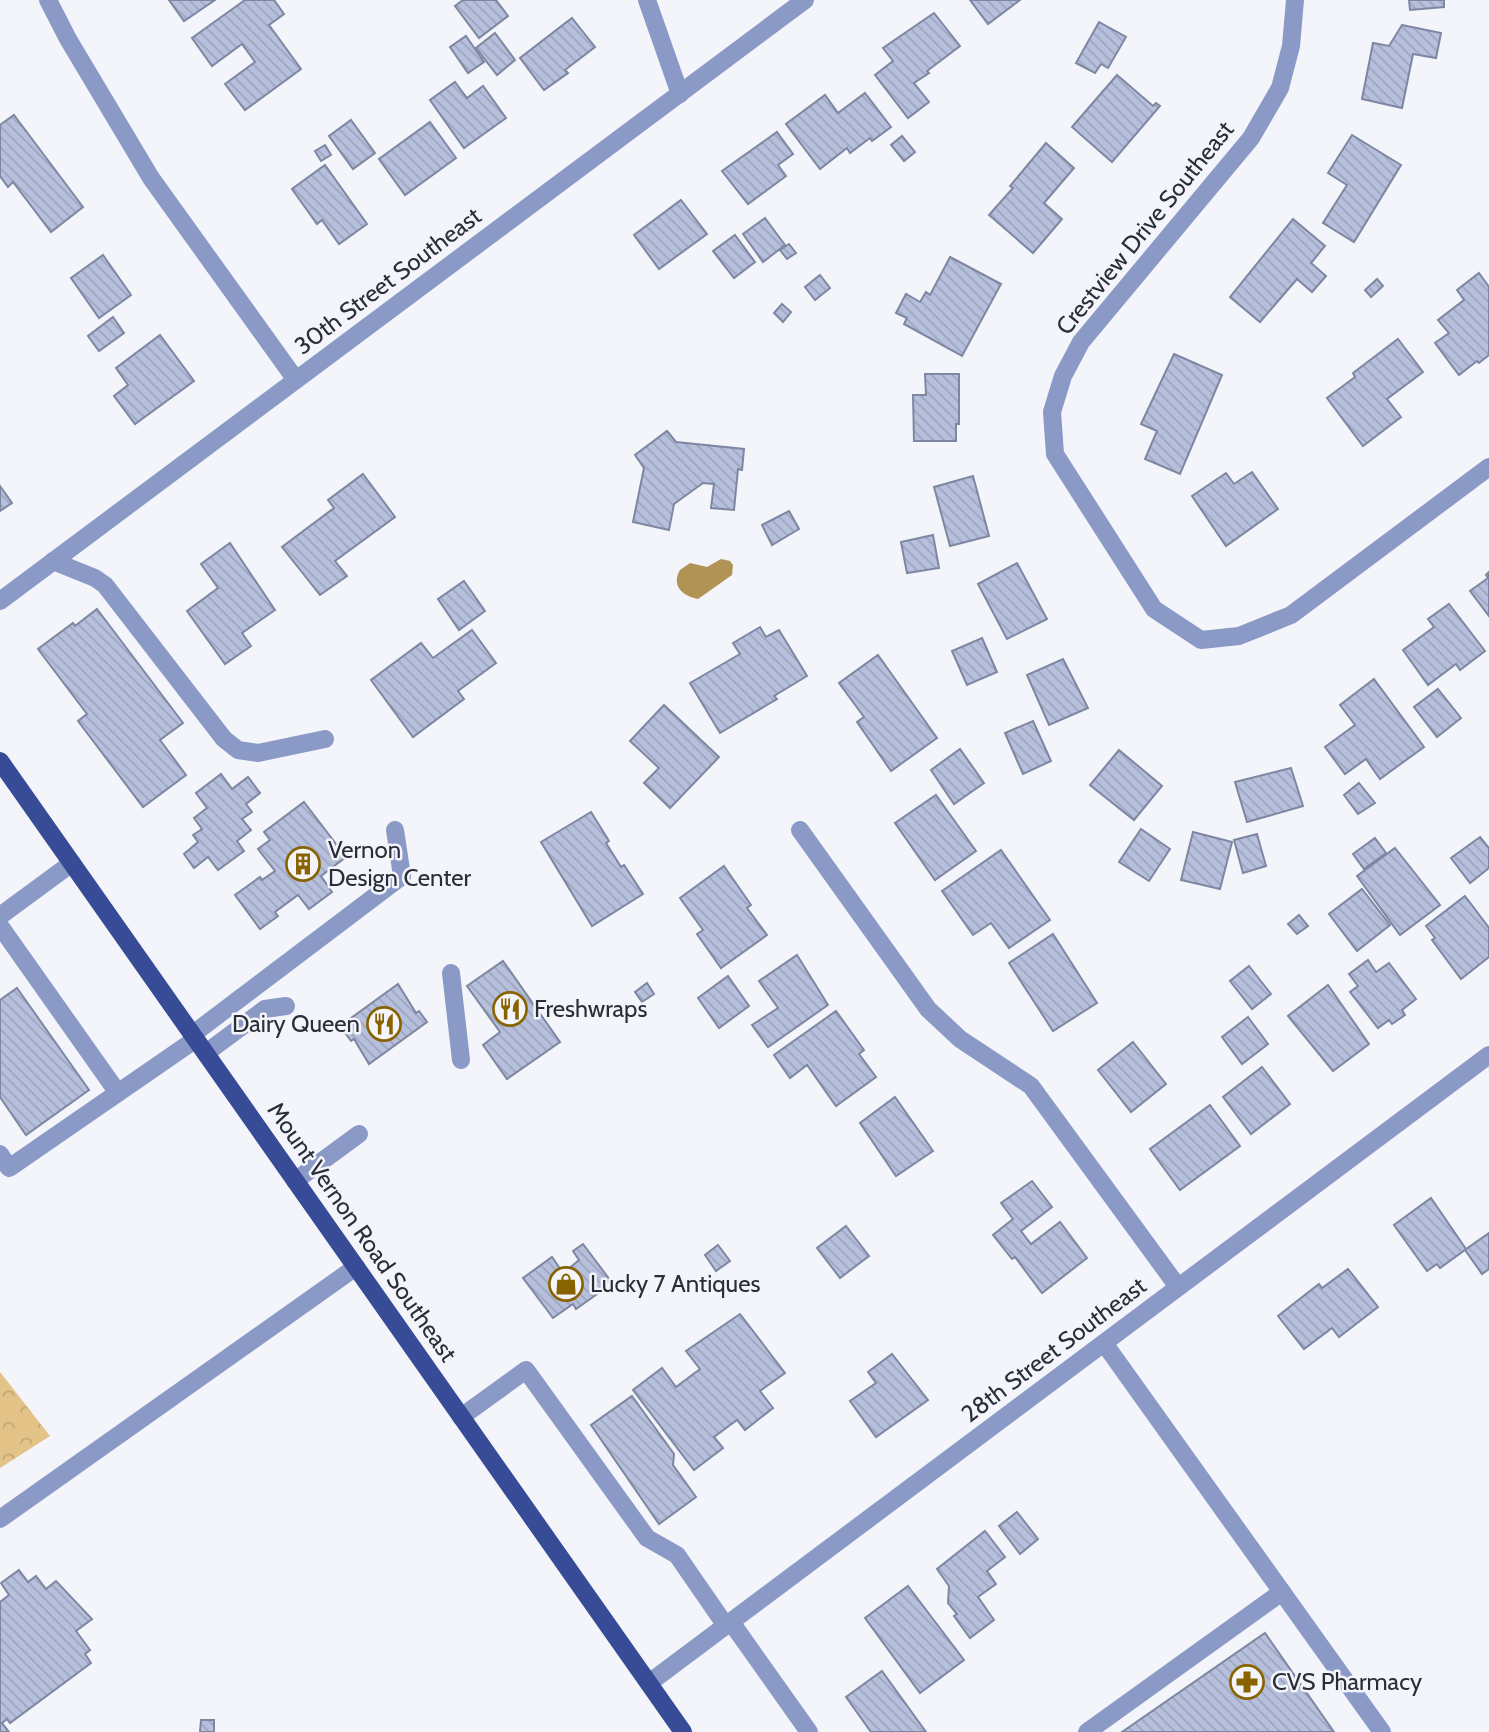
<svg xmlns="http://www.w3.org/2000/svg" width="1489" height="1732" font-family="Cabin,sans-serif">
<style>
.park{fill:url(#park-crowns)}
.water{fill:#b29356}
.building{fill:url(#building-back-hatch);stroke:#7e87a2;stroke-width:2}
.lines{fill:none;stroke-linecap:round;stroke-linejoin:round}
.minor{stroke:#8a99c5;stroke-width:18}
.major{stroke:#374b96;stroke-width:18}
.labels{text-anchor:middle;stroke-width:5;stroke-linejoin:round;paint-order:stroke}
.street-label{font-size:24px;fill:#2a2e39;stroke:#f3f5fb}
.poi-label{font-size:24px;fill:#2a2e39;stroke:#f3f5fb;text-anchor:start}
</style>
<defs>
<pattern id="park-crowns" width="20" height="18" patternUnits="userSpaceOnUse" patternTransform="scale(1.75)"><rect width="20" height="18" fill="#e3c387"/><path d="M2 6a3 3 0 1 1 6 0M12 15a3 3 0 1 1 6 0" fill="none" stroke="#c3a875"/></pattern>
<pattern id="building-back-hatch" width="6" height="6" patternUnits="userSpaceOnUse" patternTransform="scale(1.75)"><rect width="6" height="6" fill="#b6c0dd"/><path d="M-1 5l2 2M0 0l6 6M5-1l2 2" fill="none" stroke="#9da5be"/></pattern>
</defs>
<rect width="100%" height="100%" fill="#f3f5fb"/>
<polygon class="park" points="0,1372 50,1436 0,1468"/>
<path class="water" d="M721,559L730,561L733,565L732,575L698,599C682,596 671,585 680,570L690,563L707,567Z"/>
<g class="building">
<polygon points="169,0 215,0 184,21"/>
<polygon points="245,0 274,0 284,14 269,25 301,69 245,110 225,84 255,62 242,44 212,66 192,38"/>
<polygon points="463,0 496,0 508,16 479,38 455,6"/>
<polygon points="970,0 1020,0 988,24"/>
<polygon points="1409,0 1444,0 1444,7 1410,10"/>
<polygon points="934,13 960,46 927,71 929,73 914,83 929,102 908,118 875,75 893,61 883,48"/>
<polygon points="572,18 595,47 565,70 568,73 544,90 520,58"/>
<polygon points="1099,22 1126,37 1108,68 1101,64 1095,73 1076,63"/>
<polygon points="1402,25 1441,33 1436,58 1413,54 1402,108 1362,99 1373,43 1389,46"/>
<polygon points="495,33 515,60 497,75 476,48"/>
<polygon points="466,36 484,62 468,73 450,47"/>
<polygon points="1117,75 1153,106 1156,103 1160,106 1112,162 1072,127"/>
<polygon points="455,82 467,98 483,86 506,118 464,148 430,100"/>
<polygon points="865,93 891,127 872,141 870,138 850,153 847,148 820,169 786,124 825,95 838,113"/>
<polygon points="14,115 83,207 51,232 13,182 8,187 0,176 0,125"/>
<polygon points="351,120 375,153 353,169 329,136"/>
<polygon points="430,122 456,158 405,195 379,159"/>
<polygon points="777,132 793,154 778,165 786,176 748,204 722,171"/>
<polygon points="1352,135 1401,165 1354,242 1323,223 1347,185 1328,173"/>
<polygon points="902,136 915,152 904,161 891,145"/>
<polygon points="1046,143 1074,168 1044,203 1062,219 1033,253 989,215 1013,188 1010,186"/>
<polygon points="325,145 331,155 321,161 315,151"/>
<polygon points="325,165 367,224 339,244 322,220 317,224 292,189"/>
<polygon points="681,200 707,234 659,269 634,235"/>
<polygon points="765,218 785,245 763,262 743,234"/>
<polygon points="1293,219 1325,246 1311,263 1326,276 1312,292 1297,279 1260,322 1230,297"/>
<polygon points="735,235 755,262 734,278 713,251"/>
<polygon points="789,244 796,253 787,259 780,250"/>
<polygon points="103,255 131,295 99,318 71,278"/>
<polygon points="950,257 1001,284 962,356 904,324 907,318 896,313 906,294 920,302 926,292 930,295"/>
<polygon points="1479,273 1489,287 1489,355 1479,363 1477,361 1459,375 1435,343 1449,333 1438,320 1464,300 1457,290"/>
<polygon points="820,275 830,288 815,300 805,287"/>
<polygon points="1377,279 1383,286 1371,297 1365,290"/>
<polygon points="782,304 791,312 783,322 774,313"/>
<polygon points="113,317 124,333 99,351 88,336"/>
<polygon points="160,335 194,381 135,424 114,396 128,385 116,368"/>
<polygon points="1398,339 1423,372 1387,399 1401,417 1363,446 1327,398 1355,377 1353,373"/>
<polygon points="1174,354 1222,375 1180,474 1145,459 1157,431 1141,424"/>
<polygon points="925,374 959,374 959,424 956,424 956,441 914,441 913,395 926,395"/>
<polygon points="667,431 676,442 744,449 742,470 738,469 734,510 711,508 714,484 703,483 674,504 669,530 633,522 644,468 635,455"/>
<polygon points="1252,472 1278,509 1226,546 1192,496 1226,473 1234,484"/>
<polygon points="363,474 395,517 335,561 347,576 320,595 282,547 334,508 328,500"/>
<polygon points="973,476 989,536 950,546 934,487"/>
<polygon points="0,486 12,503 0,511"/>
<polygon points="789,511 799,529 772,545 762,525"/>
<polygon points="933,535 939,568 907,573 901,542"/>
<polygon points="230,543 275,610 242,633 251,646 225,664 187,611 218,588 201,564"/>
<polygon points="1017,563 1047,619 1007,639 978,584"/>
<polygon points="1489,572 1489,616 1470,591 1488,578 1486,575"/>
<polygon points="464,581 485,611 459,630 438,599"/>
<polygon points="1449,604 1485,651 1460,670 1456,664 1428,685 1403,650 1434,627 1428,619"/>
<polygon points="97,609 183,723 160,740 186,775 143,807 78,721 87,714 38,649 73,623 75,626"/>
<polygon points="760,627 766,637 779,630 807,676 774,696 777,699 720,733 690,683 740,654 733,643"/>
<polygon points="472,630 496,663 458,691 464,699 413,737 371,680 421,643 433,658"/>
<polygon points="982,638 997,672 967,685 952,651"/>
<polygon points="878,655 937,738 891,771 857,722 864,717 839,683"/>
<polygon points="1063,659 1088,708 1049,725 1027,675"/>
<polygon points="1374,679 1424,747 1380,779 1366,759 1345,774 1325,747 1355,725 1340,705"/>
<polygon points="1438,689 1461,718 1437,737 1414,707"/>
<polygon points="664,705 719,757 670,808 644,783 659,768 630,741"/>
<polygon points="1033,721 1051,761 1023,774 1005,733"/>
<polygon points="960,749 984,783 954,804 931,770"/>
<polygon points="1119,750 1162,786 1134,820 1090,785"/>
<polygon points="1291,768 1303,806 1247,822 1235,782"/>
<polygon points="221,774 232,789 248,777 260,793 246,804 252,812 242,819 251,830 237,841 244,851 218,870 208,857 194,868 184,854 198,842 193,835 202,829 194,818 207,808 196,793"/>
<polygon points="1359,783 1375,803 1358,814 1344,795"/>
<polygon points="936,795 976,851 935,880 895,823"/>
<polygon points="304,802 346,857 321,876 332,892 309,909 298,895 275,912 278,916 260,929 235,895 260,877 262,880 275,871 258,849 270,840 264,832"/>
<polygon points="591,812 609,841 606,843 621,867 624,865 643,894 592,926 541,842"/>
<polygon points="1141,829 1170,849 1149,881 1119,862"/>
<polygon points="1193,832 1232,842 1220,889 1181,880"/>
<polygon points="1257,834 1266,866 1243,873 1234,840"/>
<polygon points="1480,837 1489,848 1489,868 1470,883 1451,858"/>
<polygon points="1375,838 1386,853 1364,869 1353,854"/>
<polygon points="1395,848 1440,905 1400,935 1357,876"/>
<polygon points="1001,850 1050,920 1009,948 991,923 973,935 942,891"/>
<polygon points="724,866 751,905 747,908 767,935 721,968 697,934 703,930 680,898"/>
<polygon points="1362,889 1390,925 1357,951 1329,914"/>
<polygon points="1465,896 1489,928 1489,957 1461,979 1432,940 1435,938 1426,926"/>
<polygon points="1299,915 1308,926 1297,934 1288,924"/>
<polygon points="1053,934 1097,1003 1053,1031 1009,963"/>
<polygon points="797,955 828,1005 768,1047 752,1025 778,1008 759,981"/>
<polygon points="1368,960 1376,972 1389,963 1416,999 1402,1010 1405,1015 1392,1024 1389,1020 1378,1028 1350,992 1358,986 1349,974"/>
<polygon points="503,961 560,1042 507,1079 483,1045 500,1032 467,986"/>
<polygon points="1249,966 1271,994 1252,1009 1230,981"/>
<polygon points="728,976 749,1006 719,1028 698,998"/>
<polygon points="647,983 654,994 642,1002 635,992"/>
<polygon points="398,984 416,1013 419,1011 427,1022 369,1064 354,1039 351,1041 340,1026"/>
<polygon points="1328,985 1369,1044 1333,1071 1288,1016"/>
<polygon points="17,988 89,1090 26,1135 0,1097 0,1000"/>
<polygon points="836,1011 864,1050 859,1054 876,1077 836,1106 807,1065 790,1078 774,1055"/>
<polygon points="1248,1017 1268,1044 1242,1064 1222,1037"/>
<polygon points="1133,1042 1166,1084 1131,1112 1098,1070"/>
<polygon points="1262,1067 1290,1104 1251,1134 1223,1097"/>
<polygon points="895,1097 933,1151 896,1176 860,1123"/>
<polygon points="1210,1105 1240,1146 1180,1190 1150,1149"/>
<polygon points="1032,1181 1052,1207 1021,1231 1031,1244 1060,1222 1087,1258 1042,1293 1015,1257 1012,1259 993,1235 1013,1219 1001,1203"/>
<polygon points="1431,1198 1466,1249 1489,1233 1489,1269 1482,1274 1465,1250 1440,1268 1437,1264 1427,1271 1394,1225"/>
<polygon points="846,1226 869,1256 840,1278 817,1248"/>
<polygon points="583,1244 610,1280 598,1289 600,1292 576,1309 573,1304 553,1318 523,1278 552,1257 561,1270 566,1271 579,1260 573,1251"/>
<polygon points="718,1245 730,1261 716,1271 705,1255"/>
<polygon points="1348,1269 1378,1307 1339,1337 1332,1328 1304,1349 1278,1316 1319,1284 1322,1288"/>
<polygon points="740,1314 785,1373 760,1391 773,1408 745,1430 737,1420 714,1437 723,1448 694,1470 633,1390 662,1368 676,1387 700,1369 686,1351"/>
<polygon points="892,1354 928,1400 876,1437 850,1401 876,1383 868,1372"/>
<polygon points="632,1396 674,1454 673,1465 696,1497 659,1524 591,1425"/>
<polygon points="1017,1512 1038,1539 1020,1554 999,1526"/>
<polygon points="985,1531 1005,1557 987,1571 996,1584 978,1597 994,1620 970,1638 954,1616 957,1614 948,1603 949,1586 937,1569"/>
<polygon points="19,1570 28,1582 36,1576 46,1589 56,1581 92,1619 76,1631 90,1650 85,1654 91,1663 10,1723 7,1719 2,1723 9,1732 0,1732 0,1602 9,1595 1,1583"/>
<polygon points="908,1586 964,1660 920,1693 865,1618"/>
<polygon points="1265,1633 1334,1732 1122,1732"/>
<polygon points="882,1671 926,1732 871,1732 846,1697"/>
<polygon points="201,1720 214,1720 214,1732 200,1732"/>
</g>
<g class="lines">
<g class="minor">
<polyline points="48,0 68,39 151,178 296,380"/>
<polyline points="647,0 680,94"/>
<polyline points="1295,0 1291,46 1280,88 1251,138 1081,342 1063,376 1052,412 1055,454 1154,609 1201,640 1239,636 1291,615 1489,467"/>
<polyline points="53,561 95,578 105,585 224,739 238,750 258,753 325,739"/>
<polyline points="0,601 805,0"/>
<polyline points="800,830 928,1009 960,1039 1031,1086 1178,1287"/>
<polyline points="0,916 72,863"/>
<polyline points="0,926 118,1093"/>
<polyline points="451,973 461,1060"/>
<polyline points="193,1034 402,876 395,830"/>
<polyline points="206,1053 265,1009 286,1006"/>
<polyline points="0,1154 9,1168 196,1039"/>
<polyline points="295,1181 359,1134"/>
<polyline points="1104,1343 1382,1732"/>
<polyline points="461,1417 526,1370 647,1538 677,1555 726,1626"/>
<polyline points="0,1519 356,1267"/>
<polyline points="731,1622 809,1732"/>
<polyline points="649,1683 1489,1055"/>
<polyline points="1087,1732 1282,1592"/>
</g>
<polyline class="major" points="0,761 683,1732"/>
</g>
<defs>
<g id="building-ring" transform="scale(1.75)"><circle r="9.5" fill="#f3f5fb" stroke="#886300" stroke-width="1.5"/><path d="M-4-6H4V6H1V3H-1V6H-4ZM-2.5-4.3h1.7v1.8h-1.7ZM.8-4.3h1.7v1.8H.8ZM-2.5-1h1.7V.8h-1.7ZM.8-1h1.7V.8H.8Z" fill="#886300"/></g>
<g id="restaurant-ring" transform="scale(1.75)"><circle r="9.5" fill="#f3f5fb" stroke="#886300" stroke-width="1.5"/><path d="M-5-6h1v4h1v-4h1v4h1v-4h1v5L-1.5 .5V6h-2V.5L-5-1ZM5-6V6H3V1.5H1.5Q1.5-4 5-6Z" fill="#886300"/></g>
<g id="shop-ring" transform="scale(1.75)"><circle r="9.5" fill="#f3f5fb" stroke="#886300" stroke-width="1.5"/><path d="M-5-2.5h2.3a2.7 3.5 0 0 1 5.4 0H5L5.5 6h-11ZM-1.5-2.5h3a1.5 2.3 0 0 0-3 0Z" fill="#886300"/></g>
<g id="pharmacy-ring" transform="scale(1.75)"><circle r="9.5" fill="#f3f5fb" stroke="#886300" stroke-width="1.5"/><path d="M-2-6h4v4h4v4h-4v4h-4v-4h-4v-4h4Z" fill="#886300"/></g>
</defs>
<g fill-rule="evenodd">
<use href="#building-ring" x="303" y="864"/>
<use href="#restaurant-ring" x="510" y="1009"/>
<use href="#restaurant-ring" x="384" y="1024"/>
<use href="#shop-ring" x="566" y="1284"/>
<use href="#pharmacy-ring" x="1247" y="1682"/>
</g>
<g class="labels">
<g class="street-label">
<text transform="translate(1145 228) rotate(-51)" y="8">Crestview Drive Southeast</text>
<text transform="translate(388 281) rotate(-37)" y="8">30th Street Southeast</text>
<text transform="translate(362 1232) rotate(55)" y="8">Mount Vernon Road Southeast</text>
<text transform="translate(1054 1350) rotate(-37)" y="8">28th Street Southeast</text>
</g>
<g class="poi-label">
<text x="328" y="858">Vernon<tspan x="328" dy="28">Design Center</tspan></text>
<text x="534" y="1017">Freshwraps</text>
<text x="360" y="1032" text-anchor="end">Dairy Queen</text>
<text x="590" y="1292">Lucky 7 Antiques</text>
<text x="1272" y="1690">CVS Pharmacy</text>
</g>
</g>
</svg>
